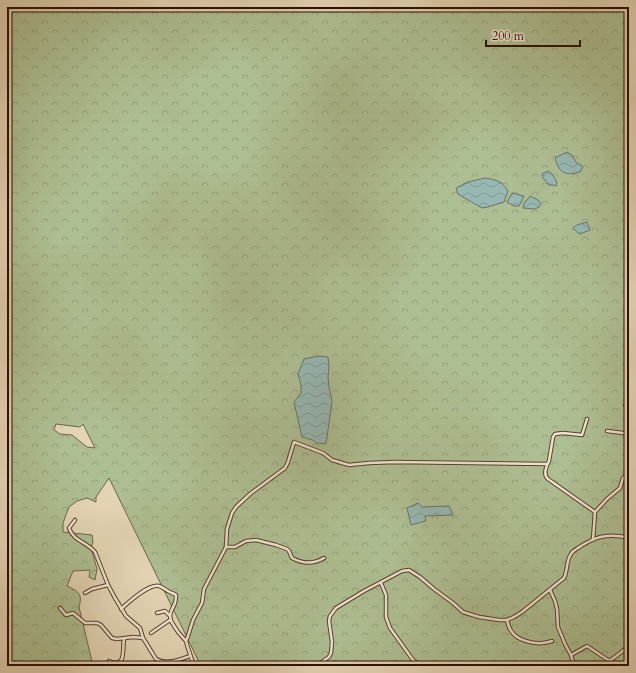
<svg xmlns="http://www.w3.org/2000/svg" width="636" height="673" font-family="Cardo,serif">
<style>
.forest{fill:url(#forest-crowns);stroke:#6c6649;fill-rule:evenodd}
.water{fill:url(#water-waves);stroke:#6b736b}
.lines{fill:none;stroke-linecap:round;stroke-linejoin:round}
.street-casing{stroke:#59402d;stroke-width:4.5}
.street{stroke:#ede3ce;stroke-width:2.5}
</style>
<defs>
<pattern id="forest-crowns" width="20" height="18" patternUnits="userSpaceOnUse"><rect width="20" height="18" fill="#adbe92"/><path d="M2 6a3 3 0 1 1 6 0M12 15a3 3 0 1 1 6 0" fill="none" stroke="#95a27c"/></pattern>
<pattern id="water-waves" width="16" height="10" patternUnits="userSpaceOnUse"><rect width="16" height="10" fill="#96b7b2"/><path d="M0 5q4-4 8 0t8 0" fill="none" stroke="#819c97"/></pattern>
</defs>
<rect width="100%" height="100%" fill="#e3d4b4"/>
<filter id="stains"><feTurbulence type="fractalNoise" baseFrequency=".005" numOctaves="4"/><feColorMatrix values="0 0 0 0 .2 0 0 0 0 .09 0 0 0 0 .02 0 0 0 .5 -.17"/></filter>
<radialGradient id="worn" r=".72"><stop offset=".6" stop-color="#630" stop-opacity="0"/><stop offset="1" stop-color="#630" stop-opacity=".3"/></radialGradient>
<path class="forest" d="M7,7H629V666H201L109,478L96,497V502L87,498L77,501L69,507L63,523V532L92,535L93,542L91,548L97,569L95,580L89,577L90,570L73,571L67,586C78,591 83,594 79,607L93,666H7ZM56,424L80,427L83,424L95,448L87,447L72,435L60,434L54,430Z"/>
<g class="water">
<path d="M567,152L572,155L576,162L583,167L580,172C565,176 559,173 555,158Z"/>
<path d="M548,171C553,174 555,178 557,183L556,186L553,185H549L543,178L542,174Z"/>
<path d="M485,178C497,180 502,181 508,191L504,202L488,207L482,208L461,196L458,194L456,188L468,182Z"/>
<polygon points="512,193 524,196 519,206 514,206 507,202"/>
<polygon points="530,196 538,200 541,204 539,207 535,209 523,208 524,204"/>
<polygon points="587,222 590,230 580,234 578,233 573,228 577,225"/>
<polygon points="319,356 328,357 329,367 328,377 329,387 332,402 326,444 316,443 313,440 302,437 294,402 301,393 301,385 298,374 304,359"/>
<polygon points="418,503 422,507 449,506 453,515 425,516 426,521 411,525 407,508"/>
</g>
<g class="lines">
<g class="street-casing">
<g id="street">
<polyline points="625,405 629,407 629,411"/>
<polyline points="629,415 628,423 629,435"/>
<path d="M587,419L582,435L563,433L555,434L553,437L549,461C546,466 543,475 548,479L595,512L593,540"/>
<polyline points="607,431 623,433 629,436"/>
<polyline points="595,512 607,499 620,488 623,478 625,476 629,476"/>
<path d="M75,520L69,528C73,541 87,542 95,552L108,585L115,598L126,616L140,628L143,638L156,659C166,665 179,660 190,656"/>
<path d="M226,547H235L246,541L256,540L276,545L287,549L289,551L292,558C303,564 314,564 324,558"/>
<polyline points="381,583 386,595 386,617 390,628 413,660 421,666"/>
<polyline points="550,590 555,601 557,609 558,627 565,644 571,655 574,666"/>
<polyline points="85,593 92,589 108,585"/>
<polyline points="60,608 66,615 73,613 85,623 97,623 101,625 112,638 117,639 133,637 143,638"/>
<path d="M121,609C129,602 148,584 159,586C163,587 165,590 168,591C171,593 173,593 176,595C176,598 176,602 174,605C171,612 169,613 171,621"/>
<polyline points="157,613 165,611 170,616"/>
<path d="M507,620C508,624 509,629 512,632C517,640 533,644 542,643C545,643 549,642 552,641"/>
<polyline points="151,633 170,620 171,621 178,632 186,641"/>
<polyline points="571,655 587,646 608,660 611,660 624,650 629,647"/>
<path d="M109,661C127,669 122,649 124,639"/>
<polyline points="194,666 187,645 186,641 188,636 193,620 202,603 204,589 226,547 227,529 232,513 236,507 250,494 285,468 288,462 294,442 323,453 332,460 349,465 369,463 395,462 547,464"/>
<path d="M316,666L329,657L331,653L332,642L329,621L330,616L336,608L364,591L402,571L409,570L420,577L434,589L453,603L463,612L479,617L499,620H507L514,617L522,612L564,578C568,570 566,561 571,554C573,550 577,549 581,546C584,544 588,542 592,540C603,535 617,535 629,538"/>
</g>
</g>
<use href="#street" class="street"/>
</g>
<rect width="636" height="673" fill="none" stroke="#e3d4b4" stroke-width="24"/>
<rect x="8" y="8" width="620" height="657" fill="none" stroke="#2b0e00" stroke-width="2"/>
<rect x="12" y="12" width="612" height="649" fill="none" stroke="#2b0e00"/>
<path d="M486 40v6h94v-6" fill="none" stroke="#2b0e00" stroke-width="2"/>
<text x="492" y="40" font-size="12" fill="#2b0e00" stroke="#ede3ce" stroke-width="3" paint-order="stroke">200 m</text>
<rect width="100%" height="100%" filter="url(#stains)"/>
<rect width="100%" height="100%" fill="url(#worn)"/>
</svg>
